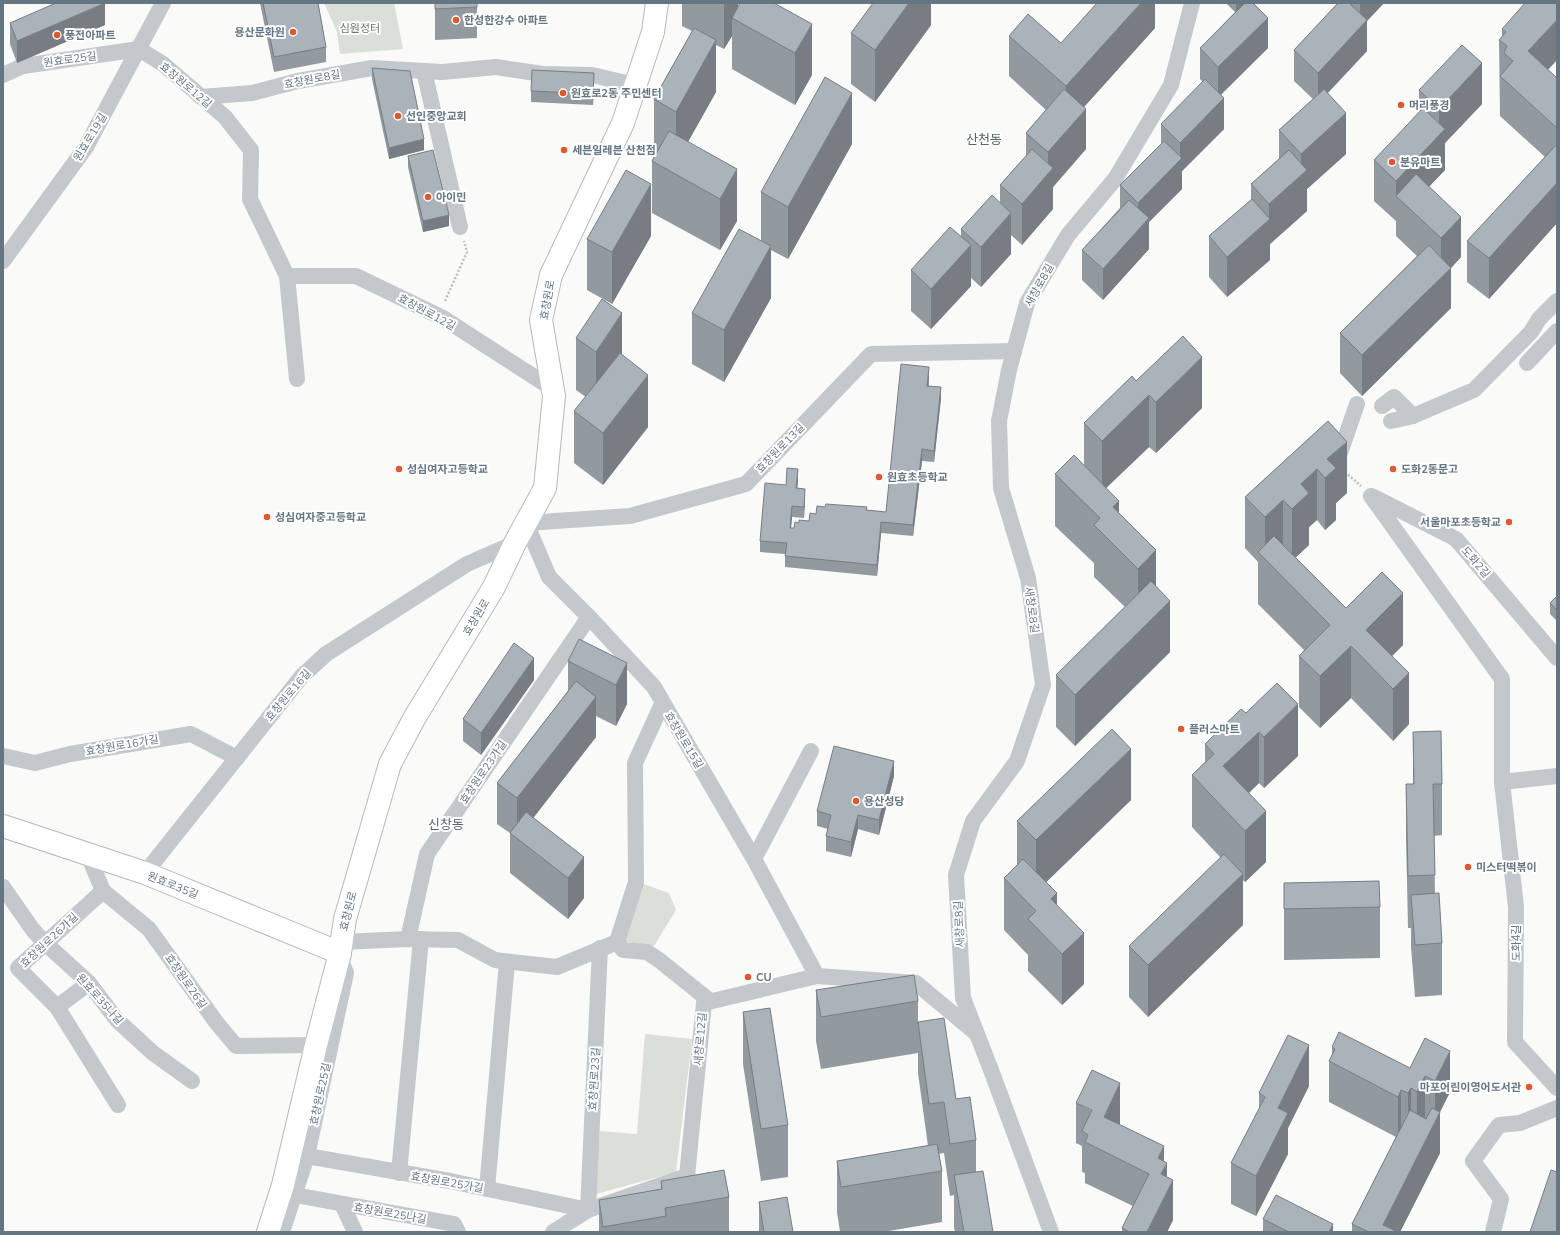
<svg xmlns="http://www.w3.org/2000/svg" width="1560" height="1235" font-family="'Nunito Sans','Noto Sans KR',sans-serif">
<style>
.green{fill:#dadfd7}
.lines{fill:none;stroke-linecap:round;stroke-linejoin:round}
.secondary-casing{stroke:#b3babf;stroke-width:24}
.path{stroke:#bbbfc2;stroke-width:2.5;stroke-dasharray:2 2;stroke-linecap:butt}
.street{stroke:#c3c8cc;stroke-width:16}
.secondary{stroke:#fff;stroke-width:22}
.wall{fill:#929a9f}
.shaded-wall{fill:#777d82}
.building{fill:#aab3b9;stroke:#777d82}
.poi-dot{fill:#e4572e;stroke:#fff;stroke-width:1.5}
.labels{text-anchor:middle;stroke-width:4;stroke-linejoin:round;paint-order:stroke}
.poi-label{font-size:11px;font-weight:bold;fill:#657683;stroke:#fff;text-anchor:start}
.park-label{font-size:11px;fill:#687a64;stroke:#fff}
.street-label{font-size:11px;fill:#657683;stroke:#fff}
.quarter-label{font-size:13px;fill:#57646e;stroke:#fff}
</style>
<rect width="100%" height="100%" fill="#fafaf8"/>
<g class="green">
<polygon points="324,3 394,3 403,49 340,54 337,32"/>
<polygon points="640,883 669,893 676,910 654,946 627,942 622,938"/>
<polygon points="645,1034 692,1039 676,1172 593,1195 600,1131 637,1134"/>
</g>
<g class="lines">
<g class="secondary-casing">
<g id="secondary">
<polyline points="3,826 145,873 340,953"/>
<polyline points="268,1232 283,1185 316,1045 340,953 345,919 390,764 415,717 494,587 515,543 545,488 554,396 541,320 551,275 623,123 653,32 657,3"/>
</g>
</g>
<g class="path">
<polyline points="445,301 467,252 464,241"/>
<polyline points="1345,472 1361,486"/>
</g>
<g class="street">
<polyline points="424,71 460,227"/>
<polyline points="3,75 23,66 139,49 163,64 225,117 251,150 250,199 287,276 356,276 443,318 553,389"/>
<polyline points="201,97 252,93 298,81 372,68 442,72 496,67 543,74 592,75 635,85"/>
<polyline points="3,261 86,147 163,3"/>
<polyline points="287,276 297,379"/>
<polyline points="1527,363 1557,331"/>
<polyline points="1382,406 1394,397 1413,416"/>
<polyline points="1391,421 1413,416 1474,390 1531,332 1539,319 1557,301"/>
<polyline points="1338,459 1357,404"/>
<polyline points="1371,496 1502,679 1502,782 1516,907 1515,1042 1557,1088"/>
<polyline points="1374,497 1456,539 1557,658"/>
<polyline points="3,756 35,763 70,754 191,734 237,758"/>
<polyline points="1502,782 1557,776"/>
<polyline points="88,855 103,891 149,929 216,1022 236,1046 316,1045"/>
<polyline points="754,859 811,751"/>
<polyline points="145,873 302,676 326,654 467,564 515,543"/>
<polyline points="3,887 33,930 45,943 89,983 117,1020 153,1053 192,1081"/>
<polyline points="408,939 427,854 589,617"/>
<polyline points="341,942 408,939 458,940 495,960 557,967 617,942 636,882 635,763 662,704"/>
<polyline points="617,942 623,950 647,952 659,960 710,1001"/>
<polyline points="817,976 754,859 654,687 589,617 549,577 526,523 630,516 746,484 871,354 1014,351"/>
<polyline points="89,983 57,1007 118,1105"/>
<polyline points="57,1007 18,968 103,891"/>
<polyline points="307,1156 450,1181 588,1210 600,948"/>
<polyline points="399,1173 421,939"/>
<polyline points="487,1189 507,962"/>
<polyline points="295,1195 454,1224 458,1232"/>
<polyline points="342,1204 355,1232"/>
<polyline points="282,1232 307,1156 346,973 342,963"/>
<polyline points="553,1232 588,1210 687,1176 704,1003 817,976 916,983 976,1033"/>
<polyline points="1051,1232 991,1070 963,998 956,875 973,821 1017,761 1043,685 1028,578 1001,488 999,421 1009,370 1027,303 1068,235 1115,179 1171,85 1192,3"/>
<polyline points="1493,1232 1501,1199 1473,1161 1499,1125 1520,1123 1557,1108"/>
</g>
<use href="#secondary" class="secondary"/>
</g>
<g class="wall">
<polygon points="260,3 318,3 326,47 326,62 274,72"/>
<polygon points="435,3 477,3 477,38 435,40"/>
<polygon points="682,3 738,3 738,6 774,3 812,75 795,105 732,69 732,36 724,49 716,45 716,92 688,142 737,221 720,250 652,213 652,161 657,152 654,151 654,99 692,31 682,26"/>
<polygon points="931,3 931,25 875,102 851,84 851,33"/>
<polygon points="1155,3 1155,28 1084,107 1086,149 1053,187 1053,209 1022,245 1011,235 1011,254 981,287 971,278 971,286 931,329 911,311 911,270 961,237 961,229 1000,203 1000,185 1026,156 1026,133 1046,110 1009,76 1009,36 1061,43"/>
<polygon points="1226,3 1253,3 1268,48 1221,95 1224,129 1182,171 1182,189 1149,222 1149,249 1103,300 1082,280 1082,250 1120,208 1120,185 1161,144 1161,124 1203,82 1200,79 1200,48 1235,12"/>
<polygon points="1338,3 1384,3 1367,21 1367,51 1328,93 1346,154 1307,189 1307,211 1270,244 1270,260 1227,297 1209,277 1209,236 1251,200 1251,184 1279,159 1279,130 1313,99 1294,81 1294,50"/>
<polygon points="10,23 105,25 17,63 10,44"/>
<polygon points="1502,29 1557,78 1557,223 1489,299 1467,282 1467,241 1545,157 1500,116 1499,40 1502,37"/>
<polygon points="372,68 424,150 389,159 372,79"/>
<polygon points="594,84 593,105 531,102 531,91"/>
<polygon points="1419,90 1482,104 1445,143 1445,170 1429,186 1461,257 1451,268 1451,308 1362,396 1340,373 1340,333 1417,256 1396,236 1396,221 1374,201 1374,160 1419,113"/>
<polygon points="852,144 788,259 771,250 771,298 724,382 692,364 692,313 761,240 761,192"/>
<polygon points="408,156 449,226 423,232 408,167"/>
<polygon points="651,236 612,304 587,290 587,239"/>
<polygon points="576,338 622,355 648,427 603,485 574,463 574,411 586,397 576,390"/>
<polygon points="929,378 929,386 941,398 934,462 922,461 913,536 881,533 877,576 785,567 785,554 760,552 760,541 786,485 798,480 797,489 805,500 804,518 792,517 791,528 794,528 799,523 809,521 816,514 867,510 886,512"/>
<polygon points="1136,381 1202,408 1156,453 1149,447 1106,488 1156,587 1170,652 1075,746 1056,727 1056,675 1125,607 1094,577 1094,563 1055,526 1055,474 1084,466 1084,423"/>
<polygon points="1328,421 1347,493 1336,503 1336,520 1325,530 1317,520 1309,527 1309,545 1295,558 1346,608 1403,645 1392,656 1409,724 1393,741 1351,698 1320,728 1299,707 1299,656 1304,650 1258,604 1258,562 1245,548 1245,497"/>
<polygon points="1557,596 1557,621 1550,614 1550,603"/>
<polygon points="568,661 627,663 627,704 616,726 596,716 596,737 533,818 584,898 568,919 510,873 510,833 497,824 497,783 568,691"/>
<polygon points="534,680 481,755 463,741 463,719"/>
<polygon points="1246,713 1298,756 1264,788 1259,783 1249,793 1266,862 1245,882 1243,880 1243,925 1148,1017 1129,997 1129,946 1221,858 1192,827 1192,775 1205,762 1205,744"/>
<polygon points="1413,732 1442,784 1442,835 1434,836 1435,894 1442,943 1442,995 1415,997 1411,947 1411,928 1408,928 1406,836 1406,784 1413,784"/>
<polygon points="894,776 879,835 858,829 851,857 826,851 826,836 828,829 817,826 817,811"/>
<polygon points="1131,800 1046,882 1057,905 1084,984 1062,1005 1028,971 1028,955 1004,930 1004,878 1017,865 1017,821"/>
<polygon points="1284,883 1380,907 1380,958 1284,960"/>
<polygon points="816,990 918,1001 918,1022 956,1099 976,1140 976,1172 993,1232 955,1232 954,1227 954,1195 950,1196 944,1153 939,1154 942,1171 942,1222 883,1232 840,1232 837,1212 837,1161 928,1146 918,1073 918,1053 821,1069 816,1041"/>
<polygon points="743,1012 788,1125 788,1177 761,1181 743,1064"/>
<polygon points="1425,1038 1450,1092 1440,1112 1440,1153 1400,1232 1352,1232 1352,1224 1396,1137 1329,1102 1329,1061 1332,1056 1332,1047 1410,1068"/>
<polygon points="1309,1086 1288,1128 1288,1154 1256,1216 1231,1204 1231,1163 1259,1109 1259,1093"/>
<polygon points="1076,1103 1120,1124 1120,1125 1164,1161 1167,1177 1173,1220 1167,1232 1122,1232 1122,1228 1133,1206 1085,1183 1085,1173 1082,1172 1082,1146 1076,1143"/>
<polygon points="661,1181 729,1197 729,1232 599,1232 599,1200 661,1189"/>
<polygon points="759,1202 793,1232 759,1232"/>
<polygon points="1263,1219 1333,1232 1263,1232"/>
</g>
<g class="shaded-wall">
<polygon points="105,3 105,25 17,63 17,41"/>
<polygon points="724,3 738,3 738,21 732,18 732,36 724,49"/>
<polygon points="909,3 931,3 931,25 875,102 875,50"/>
<polygon points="1141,3 1155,3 1155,28 1066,127 1066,86"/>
<polygon points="1236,3 1246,3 1236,13"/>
<polygon points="1360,3 1384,3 1367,21 1367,51 1318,103 1318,73 1360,27"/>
<polygon points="1268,18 1268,48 1218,97 1218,67"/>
<polygon points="1557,20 1557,60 1528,92 1528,51"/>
<polygon points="812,24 812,75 795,105 795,53"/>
<polygon points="716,40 716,92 676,163 676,112"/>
<polygon points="1482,63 1482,104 1445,143 1445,170 1409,208 1396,196 1396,221 1396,181 1439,135 1439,109"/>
<polygon points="594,73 594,84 593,105 593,94"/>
<polygon points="852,93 852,144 788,259 788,207"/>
<polygon points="1224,98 1224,129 1182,171 1182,189 1149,222 1149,249 1103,300 1103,269 1138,230 1138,203 1180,160 1180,143"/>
<polygon points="1086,109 1086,149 1053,187 1053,209 1022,245 1022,204 1048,174 1048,152"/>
<polygon points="1346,113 1346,154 1307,189 1307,211 1270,244 1270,260 1227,297 1227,257 1269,220 1269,204 1301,176 1301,154"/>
<polygon points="424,139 424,150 389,159 389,148"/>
<polygon points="737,169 737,221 720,250 720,199"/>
<polygon points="1557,183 1557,223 1489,299 1489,258"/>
<polygon points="651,184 651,236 612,304 612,252"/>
<polygon points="1011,213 1011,254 981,287 981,247"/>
<polygon points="449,215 449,226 423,232 423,221"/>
<polygon points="1461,217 1461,257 1451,268 1451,308 1362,396 1362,355 1441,277 1441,238"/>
<polygon points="971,245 971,286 931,329 931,289"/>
<polygon points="771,246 771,298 724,382 724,330"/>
<polygon points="622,313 622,365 596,404 596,352"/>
<polygon points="1202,357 1202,408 1156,453 1156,402"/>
<polygon points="929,367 929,378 927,397 927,386"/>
<polygon points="648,375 648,427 603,485 603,433"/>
<polygon points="941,387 941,398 934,462 934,451"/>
<polygon points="1149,395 1149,447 1102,492 1102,441"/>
<polygon points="1347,442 1347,493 1336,503 1336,520 1325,530 1325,478 1327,459"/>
<polygon points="922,449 922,461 913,536 913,525"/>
<polygon points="798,469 798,480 796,500 796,488"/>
<polygon points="1317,469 1317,520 1309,527 1309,545 1292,561 1292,509 1301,484"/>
<polygon points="805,489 805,500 804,518 804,507"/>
<polygon points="1283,500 1283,552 1265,559 1265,517"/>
<polygon points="1119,501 1119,550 1113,507"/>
<polygon points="792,506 792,517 790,539 790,528"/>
<polygon points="881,522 881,533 877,576 877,565"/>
<polygon points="1156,550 1156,601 1138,620 1138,569"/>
<polygon points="1403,593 1403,645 1376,672 1366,630"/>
<polygon points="1170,601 1170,652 1075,746 1075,695"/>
<polygon points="1351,646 1351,698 1320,728 1320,676"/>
<polygon points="534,658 534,680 481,755 481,733"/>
<polygon points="627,663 627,704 616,726 616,685"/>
<polygon points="1409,673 1409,724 1393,741 1393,689"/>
<polygon points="596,697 596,737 517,839 517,798"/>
<polygon points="1298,704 1298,756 1264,788 1264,737"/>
<polygon points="1259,732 1259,783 1228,813 1223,766"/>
<polygon points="1131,749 1131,800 1036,892 1036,840"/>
<polygon points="894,761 894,776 879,835 879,820"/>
<polygon points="1266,811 1266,862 1245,882 1245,831"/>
<polygon points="858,815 858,829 851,857 851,842"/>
<polygon points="584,857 584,898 568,919 568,878"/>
<polygon points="1243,874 1243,925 1148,1017 1148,965"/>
<polygon points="1057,893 1057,945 1051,899"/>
<polygon points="1084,933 1084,984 1062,1005 1062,954"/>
<polygon points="1309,1045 1309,1086 1288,1128 1288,1154 1256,1216 1256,1176 1278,1108"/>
<polygon points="1450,1051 1450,1092 1435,1122 1435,1081"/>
<polygon points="1425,1076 1425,1117 1417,1132 1417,1092"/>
<polygon points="1120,1083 1120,1124 1106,1153 1104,1117"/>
<polygon points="1411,1088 1411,1129 1408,1134 1408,1093"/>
<polygon points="1401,1090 1401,1131 1398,1138 1398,1097"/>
<polygon points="1440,1112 1440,1153 1400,1232 1383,1232 1383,1225"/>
<polygon points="1164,1146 1164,1170 1167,1163 1167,1191 1173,1180 1173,1220 1167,1232 1147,1232 1158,1158"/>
<polygon points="1333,1224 1333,1232 1329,1232"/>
</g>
<g class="building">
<polygon points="56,3 105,3 17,41 10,23"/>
<polygon points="263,3 318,3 326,47 274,57"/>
<polygon points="435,3 477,3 477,7 435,9"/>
<polygon points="740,3 774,3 812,24 795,53 732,18"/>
<polygon points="873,3 909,3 875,50 851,33"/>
<polygon points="1097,3 1141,3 1066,86 1009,36 1028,14 1061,43"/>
<polygon points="1245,3 1253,3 1268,18 1218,67 1200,48"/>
<polygon points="1338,3 1349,3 1367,20 1318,73 1294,50"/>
<polygon points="1525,3 1557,3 1557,20 1528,51 1557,78 1557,128 1500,76 1513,61 1504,53 1507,46 1499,40 1506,32 1502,29"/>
<polygon points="694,28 716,40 676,112 654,99"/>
<polygon points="1462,45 1482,63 1439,109 1419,90"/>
<polygon points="372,68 410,71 424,139 389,148"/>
<polygon points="532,70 594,73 593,94 531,91"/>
<polygon points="825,77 852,93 788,207 761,192"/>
<polygon points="1205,79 1224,98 1180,143 1161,124"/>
<polygon points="1064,89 1086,109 1048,152 1026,133"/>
<polygon points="1324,89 1346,113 1301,154 1279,130"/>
<polygon points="1423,108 1445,129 1396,181 1374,160"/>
<polygon points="669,131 737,169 720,199 652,161"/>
<polygon points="1164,141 1182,158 1138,203 1120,185"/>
<polygon points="1557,144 1557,183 1489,258 1467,241"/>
<polygon points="1032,149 1053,168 1022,204 1000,185"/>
<polygon points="433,150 449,215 423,221 408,156"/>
<polygon points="1289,150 1307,170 1269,204 1251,184"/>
<polygon points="626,170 651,184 612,252 587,239"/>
<polygon points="1416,174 1461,217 1441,238 1396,196"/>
<polygon points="992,195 1011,213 981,247 961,229"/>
<polygon points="1252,199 1270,219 1227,257 1209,236"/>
<polygon points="1129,200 1149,218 1103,269 1082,250"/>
<polygon points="950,227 971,245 931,289 911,270"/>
<polygon points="739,229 771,246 724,330 692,313"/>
<polygon points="1429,245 1451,268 1362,355 1340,333"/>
<polygon points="602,299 622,313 596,352 576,338"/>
<polygon points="1183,336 1202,357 1156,402 1149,395 1102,441 1084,423 1132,376 1136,381"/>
<polygon points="620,353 648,375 603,433 574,411"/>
<polygon points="901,364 929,367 927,386 941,387 934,451 922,449 913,525 881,522 877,565 785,556 787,543 760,541 765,483 786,485 787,468 798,469 796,488 805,489 804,507 792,506 790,528 794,528 795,522 799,523 799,520 809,521 810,513 816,514 817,506 825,507 826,504 867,507 866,510 886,512"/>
<polygon points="1328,421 1347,442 1327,459 1336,468 1325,478 1317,469 1301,484 1309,493 1292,509 1283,500 1265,517 1245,497"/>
<polygon points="1074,455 1119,501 1113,507 1156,550 1138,569 1094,525 1100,518 1055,474"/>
<polygon points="1274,536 1346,608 1382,572 1403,593 1366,630 1409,673 1393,689 1351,646 1320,676 1299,656 1330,625 1258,552"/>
<polygon points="1151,581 1170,601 1075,695 1056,675"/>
<polygon points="1557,596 1557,610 1550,603"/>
<polygon points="579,639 627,663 616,685 568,661"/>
<polygon points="514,643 534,658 481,733 463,719"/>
<polygon points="576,681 596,697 517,798 497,783"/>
<polygon points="1277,683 1298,704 1264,737 1259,732 1223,766 1266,811 1245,831 1192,775 1214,754 1205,744 1241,709 1246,713"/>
<polygon points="1112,729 1131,749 1036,840 1017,821"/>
<polygon points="1441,731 1442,784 1433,784 1435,875 1408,876 1406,784 1414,784 1413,732"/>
<polygon points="834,746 894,761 879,820 858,815 851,842 826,836 831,815 817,811"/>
<polygon points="526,812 584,857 568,878 510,833"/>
<polygon points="1224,854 1243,874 1148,965 1129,946"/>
<polygon points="1023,859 1057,893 1051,899 1084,933 1062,954 1028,919 1036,911 1004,878"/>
<polygon points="1379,881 1380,907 1284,909 1284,883"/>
<polygon points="1439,893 1442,943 1415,945 1411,895"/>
<polygon points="914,975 918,1001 821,1017 816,990"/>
<polygon points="770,1008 788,1125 761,1129 743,1012"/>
<polygon points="944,1018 956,1099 970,1097 976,1140 950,1144 944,1102 929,1104 918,1022"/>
<polygon points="1339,1032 1410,1068 1425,1038 1450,1051 1435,1081 1425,1076 1417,1092 1411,1088 1408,1093 1401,1090 1398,1097 1329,1061 1335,1049 1332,1047"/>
<polygon points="1288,1035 1309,1045 1278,1108 1288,1113 1256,1176 1231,1163 1265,1097 1259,1093"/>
<polygon points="1092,1070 1120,1083 1104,1117 1164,1146 1158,1158 1167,1163 1161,1174 1173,1180 1147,1232 1130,1232 1122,1228 1149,1174 1085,1142 1088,1135 1082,1131 1092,1110 1076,1103"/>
<polygon points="1432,1108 1440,1112 1383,1225 1398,1232 1369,1232 1352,1224 1410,1110 1426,1119"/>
<polygon points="937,1144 942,1171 841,1187 837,1161"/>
<polygon points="724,1170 729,1197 665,1208 666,1216 603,1227 599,1200 662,1189 661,1181"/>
<polygon points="1551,1170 1557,1172 1557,1232 1530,1232"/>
<polygon points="983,1171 993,1232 964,1232 954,1175"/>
<polygon points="1276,1195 1333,1224 1329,1232 1289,1232 1263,1219"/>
<polygon points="787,1197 793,1232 764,1232 759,1202"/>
</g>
<g class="poi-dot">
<circle cx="456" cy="20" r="4"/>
<circle cx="293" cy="32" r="4"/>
<circle cx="57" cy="35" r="4"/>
<circle cx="563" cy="93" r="4"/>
<circle cx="1401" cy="105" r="4"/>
<circle cx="398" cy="116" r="4"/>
<circle cx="564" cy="150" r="4"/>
<circle cx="1392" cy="162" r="4"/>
<circle cx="428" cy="197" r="4"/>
<circle cx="399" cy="469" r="4"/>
<circle cx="1393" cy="469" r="4"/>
<circle cx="879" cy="477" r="4"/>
<circle cx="267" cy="517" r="4"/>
<circle cx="1509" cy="522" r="4"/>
<circle cx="1181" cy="729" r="4"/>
<circle cx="856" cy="801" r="4"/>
<circle cx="1468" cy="867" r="4"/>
<circle cx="748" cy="977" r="4"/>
<circle cx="1529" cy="1087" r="4"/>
</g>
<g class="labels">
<g class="poi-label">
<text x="464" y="24">한성한강수 아파트</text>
<text x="285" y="36" text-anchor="end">용산문화원</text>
<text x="65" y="39">풍전아파트</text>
<text x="571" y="97">원효로2동 주민센터</text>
<text x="1409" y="109">머리풍경</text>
<text x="406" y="120">선인중앙교회</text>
<text x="572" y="154">세븐일레븐 산천점</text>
<text x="1400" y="166">분유마트</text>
<text x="436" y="201">아이민</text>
<text x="407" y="473">성심여자고등학교</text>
<text x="1401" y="473">도화2동문고</text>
<text x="887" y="481">원효초등학교</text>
<text x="275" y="521">성심여자중고등학교</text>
<text x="1501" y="526" text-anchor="end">서울마포초등학교</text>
<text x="1189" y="733">플러스마트</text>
<text x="864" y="805">용산성당</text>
<text x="1476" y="871">미스터떡볶이</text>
<text x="756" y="981">CU</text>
<text x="1521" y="1091" text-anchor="end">마포어린이영어도서관</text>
</g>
<g class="park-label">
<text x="360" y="32">심원정터</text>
</g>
<g class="street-label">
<text transform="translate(70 59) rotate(-8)" y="4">원효로25길</text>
<text transform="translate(312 79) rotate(-11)" y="4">효창원로8길</text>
<text transform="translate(186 85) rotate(40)" y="4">효창원로12길</text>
<text transform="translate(90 137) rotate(-59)" y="4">원효로19길</text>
<text transform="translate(1039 285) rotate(-61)" y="4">새창로8길</text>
<text transform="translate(547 300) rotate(-80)" y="4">효창원로</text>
<text transform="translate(427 312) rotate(28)" y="4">효창원로12길</text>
<text transform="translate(780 448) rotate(-46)" y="4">효창원로13길</text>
<text transform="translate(1476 562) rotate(49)" y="4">도화2길</text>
<text transform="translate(1032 610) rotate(82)" y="4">새창로8길</text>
<text transform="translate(476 617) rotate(-59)" y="4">효창원로</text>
<text transform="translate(288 695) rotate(-50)" y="4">효창원로16길</text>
<text transform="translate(684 740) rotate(59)" y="4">효창원로15길</text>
<text transform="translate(122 745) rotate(-10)" y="4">효창원로16가길</text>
<text transform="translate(483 772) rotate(-56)" y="4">효창원로23가길</text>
<text transform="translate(173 885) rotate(22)" y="4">원효로35길</text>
<text transform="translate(348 911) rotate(-76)" y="4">효창원로</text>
<text transform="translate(959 924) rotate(-93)" y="4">새창로8길</text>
<text transform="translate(49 940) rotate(-43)" y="4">효창원로26가길</text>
<text transform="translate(1516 943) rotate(-90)" y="4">도화4길</text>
<text transform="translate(186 981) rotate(55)" y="4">효창원로26길</text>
<text transform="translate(100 999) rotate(48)" y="4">원효로35나길</text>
<text transform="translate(700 1039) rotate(-85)" y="4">새창로12길</text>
<text transform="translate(594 1079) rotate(-87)" y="4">효창원로23길</text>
<text transform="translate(320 1094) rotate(-78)" y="4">효창원로25길</text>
<text transform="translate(447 1182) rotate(10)" y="4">효창원로25가길</text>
<text transform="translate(390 1213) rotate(10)" y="4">효창원로25나길</text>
</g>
<g class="quarter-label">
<text x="984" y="144">산천동</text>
<text x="446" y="829">신창동</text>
</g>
</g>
<rect width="1560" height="1235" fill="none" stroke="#657683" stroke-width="8"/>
</svg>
